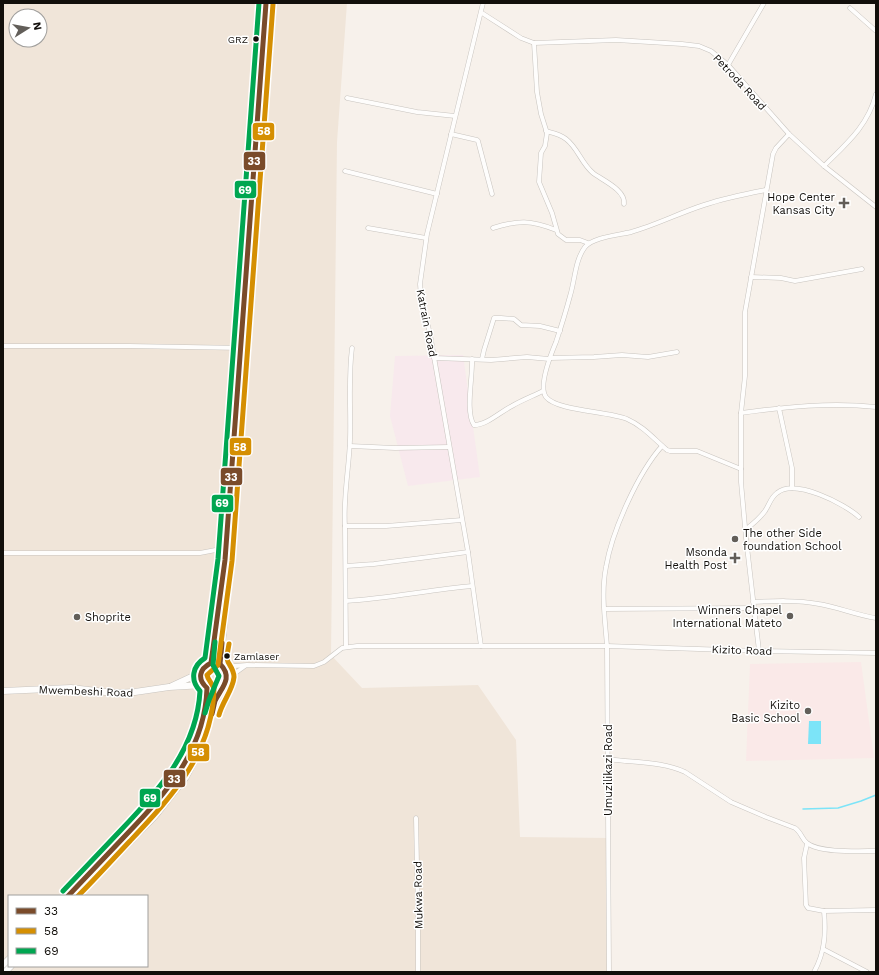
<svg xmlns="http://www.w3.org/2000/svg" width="879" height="975" font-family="'Work Sans',sans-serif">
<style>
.commercial{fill:#f8e9ed}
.built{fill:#f0e5d9;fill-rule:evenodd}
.education{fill:#fae9e8}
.water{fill:#7ce4f8}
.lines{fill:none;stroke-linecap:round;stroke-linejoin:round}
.stream{stroke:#7ce4f8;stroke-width:1.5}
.street-casing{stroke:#c8c4bf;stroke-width:5}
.secondary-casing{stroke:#c8c4bf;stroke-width:7}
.street{stroke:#fefdfc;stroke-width:4}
.secondary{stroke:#fefdfc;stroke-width:6}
.bus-1-casing{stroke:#fff;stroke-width:8}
.bus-2-casing{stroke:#fff;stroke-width:8}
.bus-3-casing{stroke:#fff;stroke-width:8}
.bus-1{stroke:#7a4b2a;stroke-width:5}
.bus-2{stroke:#d58f02;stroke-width:5}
.bus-3{stroke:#00a651;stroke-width:5}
.bus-dot{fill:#120f0b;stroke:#fff;stroke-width:1.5}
.poi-dot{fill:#625e59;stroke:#fff;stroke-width:1.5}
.labels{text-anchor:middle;stroke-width:3;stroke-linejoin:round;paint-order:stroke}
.bus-label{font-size:10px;fill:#120f0b;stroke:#fff;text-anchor:end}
.street-label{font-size:11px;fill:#120f0b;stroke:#fff}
.poi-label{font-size:11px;fill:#120f0b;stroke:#fff;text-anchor:end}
.line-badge{stroke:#fff;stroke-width:1.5}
.badge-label{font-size:11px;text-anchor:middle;font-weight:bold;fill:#fff}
</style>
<rect width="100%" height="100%" fill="#f7f1eb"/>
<polygon class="commercial" points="463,355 480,477 408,486 390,416 395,356"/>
<path class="built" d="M3,3H347L337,142L331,655L362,688L478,685L516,740L520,837L610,838L611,972H3ZM16,16H40V40H16ZM9,896H147V966H9Z"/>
<polygon class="education" points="861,662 874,758 746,761 750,664"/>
<polygon class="water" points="809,721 821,721 821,744 808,744"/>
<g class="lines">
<polyline class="stream" points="803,809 838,808 861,801 876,795"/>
<g class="street-casing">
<g id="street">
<polyline points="850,8 876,31"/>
<polyline points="482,13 521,38 534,43 616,40 682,44 699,46 711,51 728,65 789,134 824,166 876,207"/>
<polyline points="534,43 537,92 541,114 547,133 545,146 541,153 539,182 552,213 558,234 566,240 580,240 588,243"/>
<polyline points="728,65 764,3"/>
<polyline points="347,98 417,112 455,116"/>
<path d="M546,131C553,133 560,134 566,139C578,148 581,163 593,173C602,180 626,190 624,204"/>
<polyline points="451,134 477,140 478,141 492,194"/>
<path d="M824,166C846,144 868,126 876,94"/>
<polyline points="345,171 437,194"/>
<polyline points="368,228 426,238"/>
<path d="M493,228C518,220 531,220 556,230"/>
<polyline points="751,277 781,278 795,281 862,269"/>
<polyline points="3,346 129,346 243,348"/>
<path d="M352,348C348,379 351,410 350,440C349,469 343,497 345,526H386L462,520"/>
<polyline points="434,358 491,360 527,357 549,359"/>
<polyline points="550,358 594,357 622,355 648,357 677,352"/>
<path d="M472,359C473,376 465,412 474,425C487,425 500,412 512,406C522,400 533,396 543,391"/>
<polyline points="482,359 484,350 494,318 501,318 514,319 521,325 540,326 560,331"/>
<polyline points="779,408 792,468 792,488"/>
<path d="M741,413C785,407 831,402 876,407"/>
<polyline points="350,446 395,448 449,447"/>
<path d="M741,469L697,451H670L667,450C653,438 643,426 627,419C608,411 557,411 546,397C538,386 551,354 556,342C561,327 566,311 570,296C575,280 575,260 585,247C593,237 619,235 631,232C656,225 679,213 704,205C725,198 745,194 766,190"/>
<polyline points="345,526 346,647"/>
<path d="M745,530C753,524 760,518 765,511C769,505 771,497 777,493C795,478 845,504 859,517"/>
<polyline points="3,553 200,553 226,548"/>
<polyline points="346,566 374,564 468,552"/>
<path d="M346,601C388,598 430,590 472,586"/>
<path d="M753,602C775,601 797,600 819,604C838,607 856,615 876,618"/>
<polyline points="605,609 754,608"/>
<polyline points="481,646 468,552 430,334 421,297 420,284 427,234 483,3"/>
<polyline points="759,651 746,538 741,482 741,413 745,376 745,312 773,154 776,148 789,134"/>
<polyline points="223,667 247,665 314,666 324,662 342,648 357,646 607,646 759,651 876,653"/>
<polyline points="227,679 245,666"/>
<path d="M608,759C634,763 661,761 685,772L731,802L766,817L795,828C801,832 802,839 807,843C819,853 859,851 876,851"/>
<polyline points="416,818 418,913 418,972"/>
<polyline points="807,844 804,858 806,905 808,908 824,911"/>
<polyline points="823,949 867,972"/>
<path d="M609,972L607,646C605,620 601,592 606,567C612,531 638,473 662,446"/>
<path d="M814,972C825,952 826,933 824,911L876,910"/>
</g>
</g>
<g class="secondary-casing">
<g id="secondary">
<circle cx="213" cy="676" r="13"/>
<polyline points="211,663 225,560 258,114"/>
<polyline points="220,664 232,547 269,3"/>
<polyline points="172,686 200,673"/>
<polyline points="3,691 71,688 114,693 135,692 169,687 204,685"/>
<path d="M68,896C88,876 106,856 125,836C158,801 186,775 201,727C204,714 207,702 207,688"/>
<polyline points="77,896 155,816 186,777 200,750 214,704 223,686"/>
<polyline points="3,965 9,959"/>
<polyline points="5,972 11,966"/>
</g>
</g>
<use href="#street" class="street"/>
<use href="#secondary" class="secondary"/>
<g class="bus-1-casing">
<g id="bus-1">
<path d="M212,714C213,710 214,705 215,701C221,688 234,678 220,664L222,643"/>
<path d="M68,896C87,876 106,856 125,836C166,793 205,751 207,688C197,679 199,669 211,663L225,560L266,3"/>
</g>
</g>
<g class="bus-2-casing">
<g id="bus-2">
<path d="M219,715C222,702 233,690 234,677C234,671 231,667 228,662C226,658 228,649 229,644"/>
<path d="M78,896C96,878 113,859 130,841C172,796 213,753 214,688L208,678L207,675L218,665L232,561L273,4"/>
</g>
</g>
<g class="bus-3-casing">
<g id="bus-3">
<polyline points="205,713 209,700 219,676 213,665 215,642"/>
<path d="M63,891C82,871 101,851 120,831C158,791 197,749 200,691C190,680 192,666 205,658L218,559L259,3"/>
</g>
</g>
<use href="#bus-1" class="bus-1"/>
<use href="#bus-2" class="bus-2"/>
<use href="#bus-3" class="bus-3"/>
</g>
<g class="bus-dot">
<circle cx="256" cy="39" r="3.5"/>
<circle cx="227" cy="656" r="3.5"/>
</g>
<g class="poi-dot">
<path d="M842 197h4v4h4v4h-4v4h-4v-4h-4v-4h4z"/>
<circle cx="735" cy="539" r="4"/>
<path d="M733 552h4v4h4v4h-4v4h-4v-4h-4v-4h4z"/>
<circle cx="790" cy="616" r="4"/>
<circle cx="77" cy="617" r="4"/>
<circle cx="808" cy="711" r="4"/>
</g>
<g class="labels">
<g class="bus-label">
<text x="248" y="43">GRZ</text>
<text x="234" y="660" text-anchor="start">Zamlaser</text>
</g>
<g class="street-label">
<text transform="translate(740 82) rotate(47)" y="4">Petroda Road</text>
<text transform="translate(427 323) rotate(79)" y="4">Katrain Road</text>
<text transform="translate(742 650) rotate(2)" y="4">Kizito Road</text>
<text transform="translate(86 691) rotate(2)" y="4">Mwembeshi Road</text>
<text transform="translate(608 770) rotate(-90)" y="4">Umuzilikazi Road</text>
<text transform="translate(418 895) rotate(-91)" y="4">Mukwa Road</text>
</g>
<g class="poi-label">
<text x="835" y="201">Hope Center<tspan x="835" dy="13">Kansas City</tspan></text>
<text x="743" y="537" text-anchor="start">The other Side<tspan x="743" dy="13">foundation School</tspan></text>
<text x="727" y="556">Msonda<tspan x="727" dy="13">Health Post</tspan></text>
<text x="782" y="614">Winners Chapel<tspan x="782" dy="13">International Mateto</tspan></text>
<text x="85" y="621" text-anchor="start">Shoprite</text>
<text x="800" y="709">Kizito<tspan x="800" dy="13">Basic School</tspan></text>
</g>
</g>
<g class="line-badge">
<rect x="252" y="122" width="23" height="19" rx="4" fill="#d58f02"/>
<rect x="243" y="151" width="23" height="20" rx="4" fill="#7a4b2a"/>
<rect x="234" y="180" width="23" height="19" rx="4" fill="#00a651"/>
<rect x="229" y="437" width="23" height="19" rx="4" fill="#d58f02"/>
<rect x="220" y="467" width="23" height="19" rx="4" fill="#7a4b2a"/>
<rect x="211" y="494" width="23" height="19" rx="4" fill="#00a651"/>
<rect x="187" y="743" width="23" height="19" rx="4" fill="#d58f02"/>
<rect x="163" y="769" width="23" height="19" rx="4" fill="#7a4b2a"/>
<rect x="139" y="788" width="22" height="20" rx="4" fill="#00a651"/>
</g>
<g class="badge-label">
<text x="264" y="135">58</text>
<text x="254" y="165">33</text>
<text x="245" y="194">69</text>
<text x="240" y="451">58</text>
<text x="231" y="481">33</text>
<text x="222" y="507">69</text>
<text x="198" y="756">58</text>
<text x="174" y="783">33</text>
<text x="150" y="802">69</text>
</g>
<rect width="879" height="975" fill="none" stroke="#120f0b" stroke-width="8"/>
<rect x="8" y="895" width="140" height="72" fill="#ffffff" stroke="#a09f9d"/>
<rect x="16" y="908" width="20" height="6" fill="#7a4b2a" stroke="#a09f9d"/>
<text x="44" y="915" font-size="12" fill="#120f0b">33</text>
<rect x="16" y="928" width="20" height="6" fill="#d58f02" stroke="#a09f9d"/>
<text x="44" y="935" font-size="12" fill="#120f0b">58</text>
<rect x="16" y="948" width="20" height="6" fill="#00a651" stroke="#a09f9d"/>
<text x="44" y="955" font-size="12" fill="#120f0b">69</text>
<g transform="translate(28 28) rotate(79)"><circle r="19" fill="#ffffff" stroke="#a09f9d"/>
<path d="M0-3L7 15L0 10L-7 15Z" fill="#625e59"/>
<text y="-6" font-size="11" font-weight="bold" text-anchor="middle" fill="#120f0b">N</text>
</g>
</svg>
